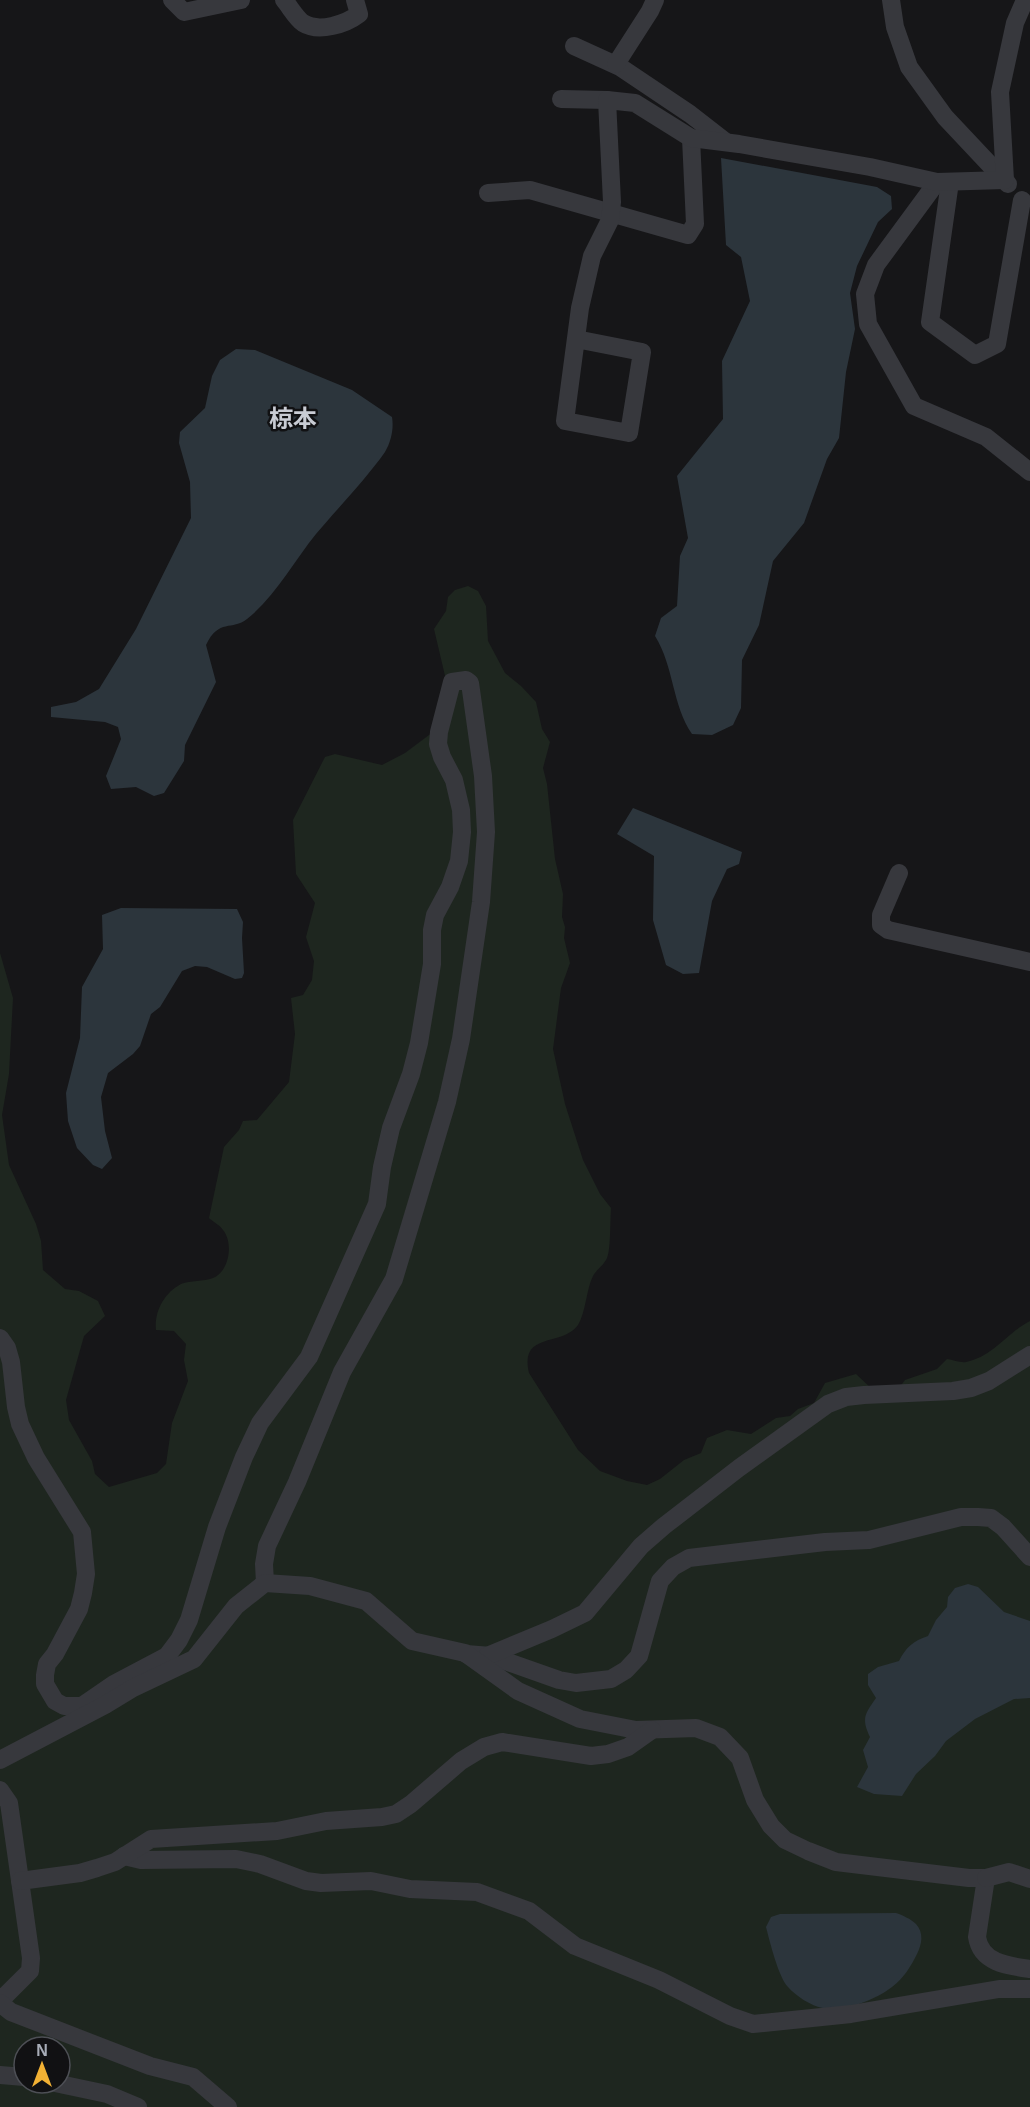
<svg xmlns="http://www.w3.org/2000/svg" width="1030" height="2107" font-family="Arial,'Noto Sans JP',sans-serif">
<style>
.green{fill:#1e261f;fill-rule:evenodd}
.water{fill:#2c353c}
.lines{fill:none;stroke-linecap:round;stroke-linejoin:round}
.minor{stroke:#37383d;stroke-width:18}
.labels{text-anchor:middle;stroke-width:5;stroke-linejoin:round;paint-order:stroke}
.quarter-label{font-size:24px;font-weight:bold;fill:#c9ccd4;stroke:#111113}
</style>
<rect width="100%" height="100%" fill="#161618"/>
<path class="green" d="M468,586L478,591L486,606L488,641L505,673L521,686L536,702L542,729L550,742L543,768L547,784L555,859L563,894L562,917L565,927L564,938L570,963L561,988L553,1049L565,1104L583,1160L600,1194L611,1208C610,1219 611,1249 607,1258C604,1265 596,1270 593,1276C586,1290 586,1312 578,1325C563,1347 519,1331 529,1373L578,1450L600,1471L627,1481L647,1485L660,1479L684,1460L701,1453L707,1438L727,1430L751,1434L776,1418L790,1416L798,1409L814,1403L825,1383L856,1374L873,1390L899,1388L905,1380L937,1369L947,1359C953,1360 961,1363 966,1362C993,1357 1008,1332 1030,1321V2107H0V953L13,998L9,1074L2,1115L9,1165L36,1224L41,1241L43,1270L65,1289L79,1291L98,1301L105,1316L84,1336L66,1400L69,1420L92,1461L95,1474L109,1487L157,1473L166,1464L172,1423L188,1381L184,1360L186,1344L174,1331L156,1330C154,1312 164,1293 181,1284C191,1280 203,1282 213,1278C229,1272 234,1243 223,1230C220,1225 213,1222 209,1218L224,1147L239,1130L243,1121L257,1120L289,1082L295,1034L291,998L303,995L312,980L314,961L306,937L315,903L296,874L293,820L325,757L335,754L382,765L405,753L433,732L446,680L434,629L446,611L448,597L455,590ZM24,2047H60V2083H24Z"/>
<g class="water">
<path d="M721,158L877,187L891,196L892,209L878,222L857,266L850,293L855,329L846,372L839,438L827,459L804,523L773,561L759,625L742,660L741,708L733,725L712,735L692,734C672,705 674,666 655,636L661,618L677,606L680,556L688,538L677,476L723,419L722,361L750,301L741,257L726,245Z"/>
<path d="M236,349L255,350L352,390L392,417C394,429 391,442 385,452C366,479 338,508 316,534C294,561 275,597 247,619C232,631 219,618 206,645L216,682L185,745L184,761L164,793L154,796L136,787L111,789L106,776L121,739L118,727L105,722L51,717V707L76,702L99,689L136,629L191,518L190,482L179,443L180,432L205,408L212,376L220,360Z"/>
<polygon points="633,808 742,852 739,864 727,869 712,901 699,973 683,974 666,965 653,920 654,856 617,834"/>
<polygon points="121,908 237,909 243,922 242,938 244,973 242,978 235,979 207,967 195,966 182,971 160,1007 151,1014 140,1046 133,1054 108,1073 101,1097 105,1131 112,1158 102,1169 93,1165 77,1148 68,1121 66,1093 80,1038 82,987 103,949 102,915"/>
<path d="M968,1584L978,1587L1004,1612L1030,1621V1698L1014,1699L975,1719L946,1741L935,1756L916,1774L902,1796L874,1794L857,1787L868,1767L863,1750L870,1737C861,1718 865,1714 876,1698L868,1685V1674L878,1667L899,1661C906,1647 913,1641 928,1636L936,1620L947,1607L948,1597L955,1588Z"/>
<path d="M896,1913C902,1915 911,1919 916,1924C924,1933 922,1944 917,1954C911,1966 904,1978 892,1987C875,2000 845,2012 823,2008C811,2006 796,1996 788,1987C778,1976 770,1942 766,1927L771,1917L780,1914Z"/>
</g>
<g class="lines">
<g class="minor">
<polyline points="172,0 184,12 241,0"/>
<path d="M284,0C290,7 296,18 303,23C319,33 346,24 359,14L355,0"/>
<polyline points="891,0 895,27 909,67 945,117 1008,184"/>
<polyline points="574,46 620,67 690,114 726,142"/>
<polyline points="616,64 650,11 655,0"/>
<polyline points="561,99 607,100"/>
<polyline points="937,182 876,265 865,294 868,324 914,406 986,437 1030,472"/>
<polyline points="950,182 930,322 975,355 997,344 1022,200"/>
<polyline points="488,193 530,190 688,235 695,224 691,138"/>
<polyline points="576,339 642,352 629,433 565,421 580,308 592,256 610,220 612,202 607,100 635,103 691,138 739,144 870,167 937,182 1005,180 1000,92 1015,23 1025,0"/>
<polyline points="899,873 881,915 881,925 888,930 1030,962"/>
<polyline points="0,1338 7,1348 11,1362 16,1407 20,1424 36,1458 82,1532 86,1574 83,1593 79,1609 55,1654 47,1664 45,1675 45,1684 55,1701 64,1706 82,1706 114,1684 167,1656 179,1640 189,1620 217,1527 244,1457 260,1423 309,1357 377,1204 382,1167 391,1128 411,1074 419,1043 432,964 432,930 435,915 450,887 459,861 462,832 461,810 454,780 442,757 438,744 439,732 452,682 466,680 470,683 483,776 486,832 481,902 461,1039 447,1102 394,1279 342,1372 297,1482 267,1546 264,1564 265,1583"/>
<polyline points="466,1654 491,1656 559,1680 576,1683 611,1679 626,1670 639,1656 660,1581 673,1567 689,1558 825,1542 869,1540 961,1517 978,1517 991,1518 1003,1527 1030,1557"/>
<polyline points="487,1656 552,1629 585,1613 641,1546 664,1526 739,1468 828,1404 846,1397 864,1395 953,1391 971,1388 989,1381 1030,1355"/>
<path d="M0,1760L105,1705L133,1688L194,1659L236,1606L265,1583L310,1586L366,1601L412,1641L465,1653L518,1691L580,1719L636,1730L696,1728L720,1737L740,1758L755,1800L771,1826L785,1840L808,1851L836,1862L969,1878H986L977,1937C981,1963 1008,1966 1030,1969"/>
<polyline points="0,1790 9,1803 31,1958 30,1971 5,1996 0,1999"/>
<polyline points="124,1856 141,1860 236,1859 260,1864 306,1881 321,1883 371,1881 410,1889 477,1892 529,1911 575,1946 659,1980 730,2016 753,2024 851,2014 999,1989 1030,1989"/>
<polyline points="986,1878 1009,1872 1030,1879"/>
<polyline points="20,1881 80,1873 97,1868 115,1862 151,1839 277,1831 326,1821 382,1817 396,1814 411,1804 461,1761 484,1747 502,1742 591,1756 608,1754 628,1747 652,1730"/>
<polyline points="0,2003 11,2012 150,2066 193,2077 228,2107"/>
<polyline points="0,2075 24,2077"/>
<polyline points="55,2083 107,2094 138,2107"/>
</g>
</g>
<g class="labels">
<g class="quarter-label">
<text x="293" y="427">椋本</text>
</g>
</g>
<g transform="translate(42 2065)"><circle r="28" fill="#111113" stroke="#4d4f55" stroke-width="1.5"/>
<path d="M0-4.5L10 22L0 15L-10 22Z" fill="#f2b134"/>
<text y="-9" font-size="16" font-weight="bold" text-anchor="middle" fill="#a8adb8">N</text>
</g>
</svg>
